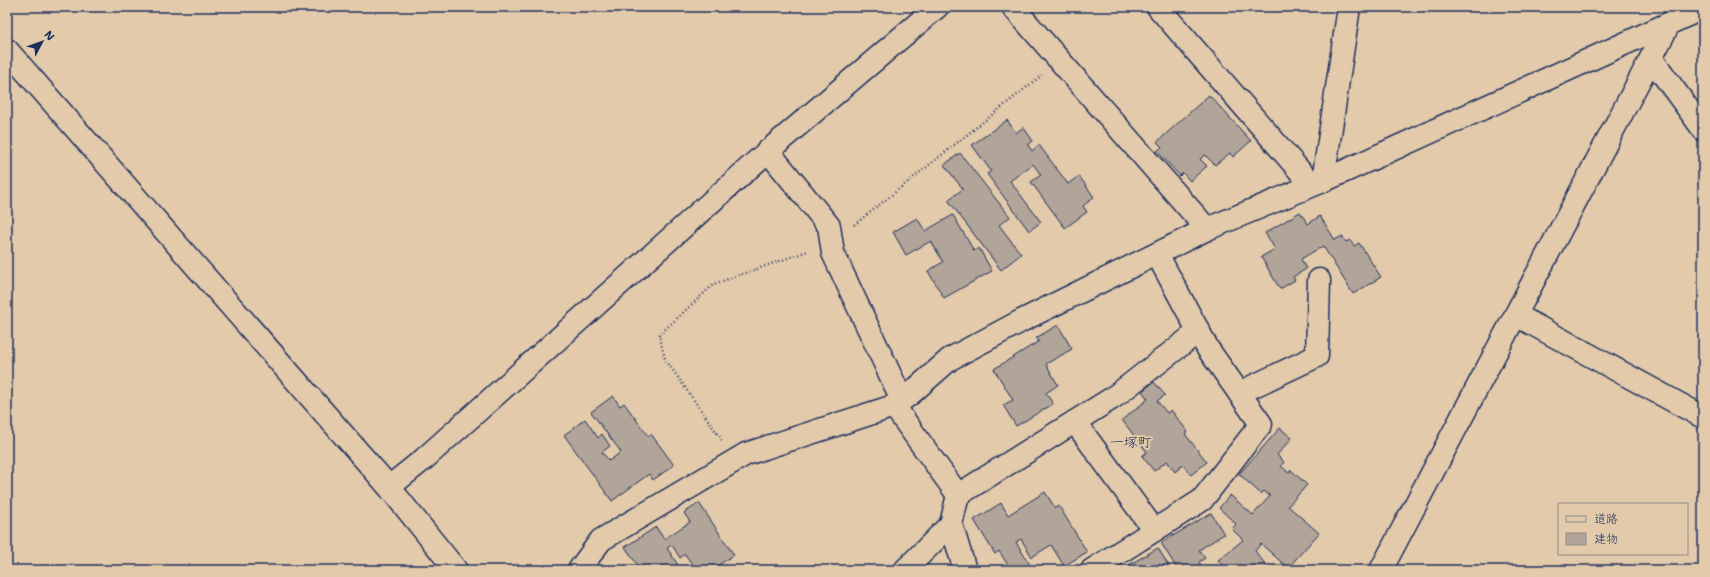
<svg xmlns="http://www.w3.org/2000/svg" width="1710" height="577" font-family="'Shantell Sans','Klee One',sans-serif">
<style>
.building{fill:#b1a498;stroke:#1b2f5e}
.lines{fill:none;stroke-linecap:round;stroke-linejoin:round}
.minor-casing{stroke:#1b2f5e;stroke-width:25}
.path{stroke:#1b2f5e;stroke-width:2.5;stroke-dasharray:1 3;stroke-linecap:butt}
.minor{stroke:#e3caab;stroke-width:22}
.labels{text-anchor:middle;stroke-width:4;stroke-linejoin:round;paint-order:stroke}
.quarter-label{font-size:14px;fill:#1b2f5e;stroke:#e3caab}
</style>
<rect width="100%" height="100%" fill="#e3caab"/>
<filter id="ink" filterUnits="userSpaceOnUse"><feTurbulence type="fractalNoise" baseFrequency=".025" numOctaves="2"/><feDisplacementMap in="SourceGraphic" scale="8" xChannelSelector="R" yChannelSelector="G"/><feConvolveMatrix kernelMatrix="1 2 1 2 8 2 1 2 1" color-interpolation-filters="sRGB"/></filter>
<g filter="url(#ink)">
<g class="building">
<polygon points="1209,95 1251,141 1233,157 1230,153 1215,165 1205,155 1200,159 1207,166 1190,181 1183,173 1180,176 1157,151 1162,147 1157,142"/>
<polygon points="1007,120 1016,133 1023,127 1033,141 1028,145 1032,151 1039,145 1068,184 1079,176 1094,197 1083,206 1087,212 1065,228 1031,182 1041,175 1033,164 1010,181 1041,222 1029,231 987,174 991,171 972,145"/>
<polygon points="960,153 1010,217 999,225 1021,254 1001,270 948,200 963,189 944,165"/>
<polygon points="1300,212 1308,224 1320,216 1335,240 1342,236 1346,242 1350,240 1354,246 1359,243 1381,277 1353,294 1323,246 1301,259 1306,269 1293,277 1295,280 1280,289 1261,257 1275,249 1265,233"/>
<polygon points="953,215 974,251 979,248 992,271 944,298 928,271 943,262 931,241 906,255 893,232 917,218 925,231"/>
<polygon points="1058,325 1072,349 1046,364 1058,385 1046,393 1053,404 1016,426 1003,405 1013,400 994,369 1039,341 1036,338"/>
<polygon points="1154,382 1165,395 1157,401 1167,413 1171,410 1188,432 1185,434 1207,462 1191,475 1183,465 1175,472 1167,461 1154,471 1142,456 1147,452 1122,420 1148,399 1142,391"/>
<polygon points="613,396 620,406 624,403 648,436 651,434 674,465 653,480 649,474 612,501 564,435 585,419 598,438 602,434 610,446 602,452 609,461 621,452 591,412"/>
<polygon points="1280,428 1292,438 1277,455 1284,462 1281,466 1289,473 1291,470 1307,485 1288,506 1319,533 1288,568 1261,544 1255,551 1269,569 1274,566 1277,570 1226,570 1218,560 1243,540 1232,529 1236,524 1219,508 1230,495 1253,515 1270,496 1264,491 1261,494 1239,474"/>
<polygon points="1045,492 1055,508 1059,506 1087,552 1064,566 1051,545 1032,557 1021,539 1016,542 1033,570 1011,570 999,551 995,554 974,520 1001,503 1008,515"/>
<polygon points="699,503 734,555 711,570 696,570 685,554 680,558 672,545 667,548 678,565 671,570 641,570 625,547 656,527 664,539 690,522 684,513"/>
<polygon points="1211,513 1224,534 1199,550 1205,558 1199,562 1204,570 1178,570 1161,543"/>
<polygon points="1158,548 1170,568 1166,570 1120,570"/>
</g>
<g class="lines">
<g class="minor-casing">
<g id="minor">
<polyline points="1013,7 1207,229"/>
<polyline points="1158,7 1312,185"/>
<polyline points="7,50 389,487 456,570"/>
<polyline points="1651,58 1703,129"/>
<polyline points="768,151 829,226 833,253 902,400"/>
<polyline points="1323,181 1349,7"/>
<polyline points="1516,315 1703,417"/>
<polyline points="1239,393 1317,356 1319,280"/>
<polyline points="894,406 958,495 951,524 965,570"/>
<polyline points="1075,422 1154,530"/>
<polyline points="389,487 424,459 768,151 937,7"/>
<polyline points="958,495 1114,397 1199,331"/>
<polyline points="579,570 601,540 746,454 894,406 909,395 950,359 1023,320 1207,229 1323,181 1703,8"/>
<polyline points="905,570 951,524"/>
<polyline points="1092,570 1202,500 1261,424 1208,349 1157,254"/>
<polyline points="1381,570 1669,24"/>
</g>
</g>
<g class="path">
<polyline points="854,225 1042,75"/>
<polyline points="722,440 665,359 659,335 714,284 808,251"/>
</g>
<use href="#minor" class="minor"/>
</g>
</g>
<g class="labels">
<g class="quarter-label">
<text x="1131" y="447">一塚町</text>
</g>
</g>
<rect width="1710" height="577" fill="none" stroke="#e3caab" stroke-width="24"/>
<rect x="12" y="12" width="1686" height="553" fill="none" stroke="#1b2f5e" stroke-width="1.5" filter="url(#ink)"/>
<rect x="1558" y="503" width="130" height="52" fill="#e3caab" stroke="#938c8c"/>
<rect x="1566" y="516" width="20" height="6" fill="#e3caab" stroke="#938c8c"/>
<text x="1594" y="523" font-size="12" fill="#1b2f5e">道路</text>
<rect x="1566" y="533" width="20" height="12" fill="#b1a498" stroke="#938c8c"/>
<text x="1594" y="543" font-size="12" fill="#1b2f5e">建物</text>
<g transform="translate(42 42) rotate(49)" stroke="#e3caab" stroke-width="3" paint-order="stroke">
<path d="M0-3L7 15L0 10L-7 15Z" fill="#1b2f5e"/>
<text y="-6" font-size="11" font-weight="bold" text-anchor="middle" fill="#1b2f5e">N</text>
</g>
</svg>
